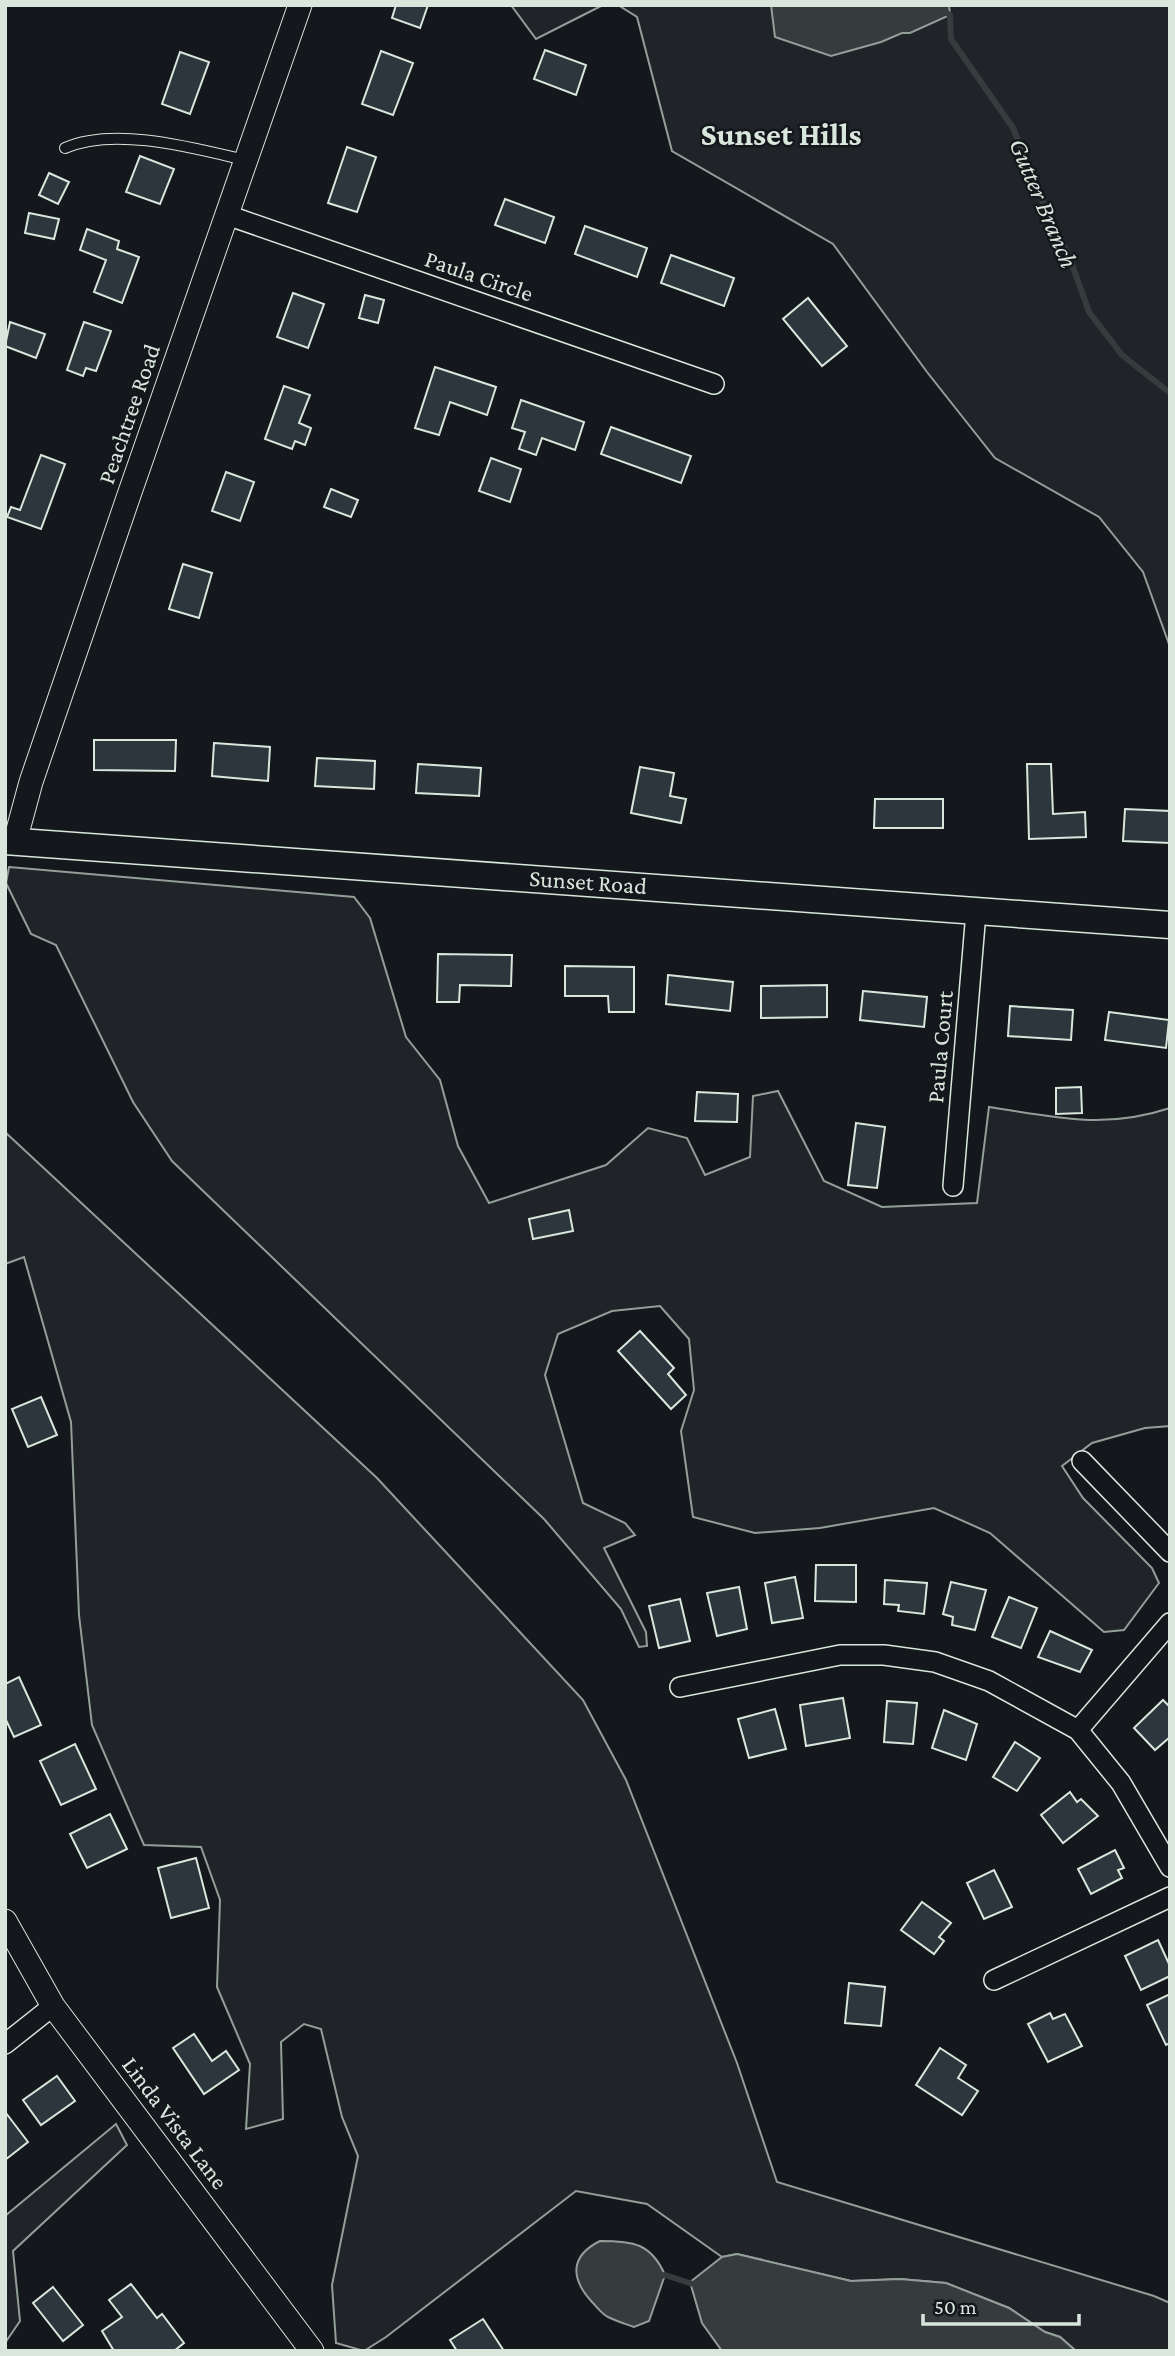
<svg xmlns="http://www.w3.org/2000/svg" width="1175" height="2356" font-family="'Crimson Pro',serif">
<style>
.green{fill:#202428;stroke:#939e99;stroke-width:2}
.water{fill:#363b3e;stroke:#939e99;stroke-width:2}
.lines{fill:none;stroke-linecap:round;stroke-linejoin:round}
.stream{stroke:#363b3e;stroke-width:6}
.building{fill:#2c363c;stroke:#d8e6dc;stroke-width:2}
.service-casing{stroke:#d8e6dc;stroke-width:12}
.minor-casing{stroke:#d8e6dc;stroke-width:22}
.tertiary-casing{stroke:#d8e6dc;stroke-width:25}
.secondary-casing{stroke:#d8e6dc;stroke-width:29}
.service{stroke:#14181c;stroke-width:10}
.minor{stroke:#14181c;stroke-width:19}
.tertiary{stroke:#14181c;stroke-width:23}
.secondary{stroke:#14181c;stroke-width:26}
.labels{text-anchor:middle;stroke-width:5;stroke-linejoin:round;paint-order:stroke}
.street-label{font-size:24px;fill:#d8e6dc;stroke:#14181c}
.water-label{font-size:26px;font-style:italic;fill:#d8e6dc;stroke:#14181c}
.district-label{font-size:32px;font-weight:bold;fill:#d8e6dc;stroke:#14181c}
</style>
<rect width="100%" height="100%" fill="#14181c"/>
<g class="green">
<polygon points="511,5 603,5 536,39"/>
<polygon points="618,5 1170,5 1170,647 1143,572 1099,517 995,458 927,372 833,244 672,151 637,17"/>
<path d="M9,867L354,897L370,918L406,1037L440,1080L458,1146L489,1203L606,1165L648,1128L687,1138L705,1175L750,1157L753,1096L778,1091L824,1181L882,1207L977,1203L989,1107C1055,1117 1104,1130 1170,1108V1426L1145,1428L1092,1443L1062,1466L1083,1498L1152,1568L1159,1583L1124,1630L1104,1632L990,1533L934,1508L820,1528L755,1533L693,1517L681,1431L694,1390L689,1339L660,1306L612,1311L558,1334L545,1375L583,1503L625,1523L635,1535L604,1548L646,1632L647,1646L639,1647L621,1609L544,1519L172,1161L133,1102L56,945L31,934L6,883Z"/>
<polygon points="5,1132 377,1478 583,1700 626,1780 737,2063 777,2182 1154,2296 1170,2303 1170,2351 1076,2351 1060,2337 1045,2332 1009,2308 946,2283 900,2279 851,2281 737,2254 722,2257 647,2204 576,2191 386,2337 364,2351 336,2343 332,2285 358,2156 342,2117 321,2029 304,2024 281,2042 283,2119 246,2129 250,2064 217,1987 220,1900 201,1847 144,1845 92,1725 79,1615 71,1422 24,1257 5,1264"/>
<polygon points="116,2124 127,2145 13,2251 20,2321 5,2343 5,2216"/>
</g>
<g class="water">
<polygon points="771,5 949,5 950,15 910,33 902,33 881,42 831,56 775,37"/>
<path d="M600,2241C633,2241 651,2243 665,2275L649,2321L634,2327C626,2324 616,2321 608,2317C602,2314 597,2307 592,2302C570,2278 570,2256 600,2241Z"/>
<polygon points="737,2254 851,2281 900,2279 946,2283 1009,2308 1045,2332 1060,2337 1076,2351 722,2351 702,2323 690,2282 722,2257"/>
</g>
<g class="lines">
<g class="stream">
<polyline points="933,5 950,15 951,39 1013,128 1047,212 1069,256 1089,312 1122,355 1170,393"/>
<polyline points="660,2276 665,2275 696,2285"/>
</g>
</g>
<g class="building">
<polygon points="396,5 428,5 420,28 392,18"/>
<polygon points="545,50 586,65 576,95 534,79"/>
<polygon points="381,51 413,63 393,115 362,104"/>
<polygon points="180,52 209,62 190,114 162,104"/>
<polygon points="347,147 376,157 357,212 328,203"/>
<polygon points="140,156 174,169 160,204 126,192"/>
<polygon points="49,173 69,182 58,204 39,195"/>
<polygon points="505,199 554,217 545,243 495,225"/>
<polygon points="29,213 59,219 54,239 25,233"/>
<polygon points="585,226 647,248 637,277 575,254"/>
<polygon points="87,229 119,241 117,249 139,257 122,303 94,292 106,260 80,250"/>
<polygon points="671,255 734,278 724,306 661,283"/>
<polygon points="293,293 324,304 308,348 277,337"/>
<polygon points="365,295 384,300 378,323 359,318"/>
<polygon points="808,298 847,346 822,366 783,319"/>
<polygon points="10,322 45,334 36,358 5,346"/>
<polygon points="84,322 111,331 96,371 86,368 83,376 67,370"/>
<polygon points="435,367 496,387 487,415 450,402 439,435 415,428"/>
<polygon points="284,386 310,395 299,423 311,428 305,445 295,441 292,449 265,439"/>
<polygon points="521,400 584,422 575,450 542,438 536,455 519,449 525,432 512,428"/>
<polygon points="611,427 691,456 681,483 601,454"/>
<polygon points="41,455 65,464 41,529 7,517 11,507 20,510"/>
<polygon points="491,458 521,469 510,502 479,491"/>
<polygon points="226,472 254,482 240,521 212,511"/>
<polygon points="331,489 358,500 351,517 324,507"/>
<polygon points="183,564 212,573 199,618 169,609"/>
<polygon points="94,740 176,740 175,771 94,770"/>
<polygon points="214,743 270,747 268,781 212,776"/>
<polygon points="317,758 375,761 374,789 315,786"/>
<polygon points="418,764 481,768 479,796 416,793"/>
<polygon points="1027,764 1051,764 1053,814 1085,812 1086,837 1029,839"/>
<polygon points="640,767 674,773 670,796 686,799 681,823 631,813"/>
<polygon points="875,799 943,799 943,828 874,828"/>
<polygon points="1125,809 1170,811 1170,843 1123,841"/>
<polygon points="438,954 512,955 511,986 460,985 459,1002 437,1002"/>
<polygon points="565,966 634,967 634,1012 609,1012 608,996 565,996"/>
<polygon points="668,975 733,982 730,1011 666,1004"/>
<polygon points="827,985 827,1017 761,1018 761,986"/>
<polygon points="863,991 927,997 924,1027 860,1020"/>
<polygon points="1010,1006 1073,1010 1071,1040 1008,1036"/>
<polygon points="1109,1012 1169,1020 1166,1048 1105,1040"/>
<polygon points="1081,1087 1082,1113 1056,1114 1056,1088"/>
<polygon points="697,1092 738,1094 737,1122 695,1121"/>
<polygon points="856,1123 885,1127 877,1188 848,1185"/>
<polygon points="569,1210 573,1231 533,1239 529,1219"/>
<polygon points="640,1331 674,1368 668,1374 686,1395 671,1409 618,1351"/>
<polygon points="41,1397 57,1435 28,1447 12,1409"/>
<polygon points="816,1565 856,1565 856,1602 815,1601"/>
<polygon points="795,1577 803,1618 772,1623 765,1583"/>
<polygon points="885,1580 927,1583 924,1614 898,1611 899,1605 884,1604"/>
<polygon points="951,1582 986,1590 975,1630 952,1625 953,1617 943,1614"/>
<polygon points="739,1587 747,1629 717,1636 707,1593"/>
<polygon points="1009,1597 1037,1608 1021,1648 992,1637"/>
<polygon points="680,1599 690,1641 659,1648 649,1606"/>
<polygon points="1050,1631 1092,1650 1080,1672 1038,1657"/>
<polygon points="19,1677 41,1725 14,1737 5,1718 5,1684"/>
<polygon points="843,1698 850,1738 806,1746 800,1705"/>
<polygon points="1163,1700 1170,1707 1170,1737 1155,1750 1134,1728"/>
<polygon points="887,1701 917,1703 913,1744 884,1742"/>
<polygon points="775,1709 786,1749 749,1758 738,1719"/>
<polygon points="944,1710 977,1724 966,1760 932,1748"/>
<polygon points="1015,1742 1040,1758 1017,1791 993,1777"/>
<polygon points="75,1744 96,1789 61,1805 40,1761"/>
<polygon points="1070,1792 1077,1802 1081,1799 1098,1816 1063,1843 1041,1815"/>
<polygon points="110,1814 127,1849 87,1868 70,1834"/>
<polygon points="1115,1850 1124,1868 1118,1870 1122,1878 1091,1894 1078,1869"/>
<polygon points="196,1858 209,1908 171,1918 158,1868"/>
<polygon points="994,1870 1012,1907 984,1919 967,1883"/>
<polygon points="922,1902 951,1923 939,1937 944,1941 934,1954 901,1930"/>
<polygon points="1158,1940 1170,1966 1170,1976 1141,1990 1125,1956"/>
<polygon points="849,1983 885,1987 881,2026 845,2023"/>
<polygon points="1170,1994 1170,2043 1166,2045 1147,2005"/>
<polygon points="1050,2013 1053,2019 1065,2014 1082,2046 1048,2062 1028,2024"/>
<polygon points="194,2034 212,2061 226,2051 239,2070 204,2094 173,2048"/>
<polygon points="940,2048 966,2065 958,2078 978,2091 962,2115 916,2085"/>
<polygon points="57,2076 75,2101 41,2125 23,2100"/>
<polygon points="6,2113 28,2142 5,2160 5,2114"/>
<polygon points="131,2284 157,2318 162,2314 184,2343 174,2351 114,2351 102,2331 122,2317 109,2300"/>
<polygon points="53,2287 83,2325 63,2341 33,2303"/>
<polygon points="483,2319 504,2351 457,2351 450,2340"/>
</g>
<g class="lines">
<g class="service-casing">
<path id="service" d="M65,148C114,126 194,148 245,160"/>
</g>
<g class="minor-casing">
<g id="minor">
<polyline points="227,215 714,384"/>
<polyline points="953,1186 976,912"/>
<polyline points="1082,1461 1170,1552"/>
<polyline points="680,1687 840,1655 884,1655 935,1662 989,1681 1078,1730 1121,1783 1170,1867"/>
<polyline points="1078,1730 1170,1623"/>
<polyline points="994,1980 1170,1897"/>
<polyline points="5,2044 53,2006"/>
</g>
</g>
<g class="tertiary-casing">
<g id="tertiary">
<polyline points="15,841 31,782 129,495 300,5"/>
<polyline points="5,1921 53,2006 312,2351"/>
</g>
</g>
<g class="secondary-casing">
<polyline id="secondary" points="5,841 1170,925"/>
</g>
<use href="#service" class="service"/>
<use href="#minor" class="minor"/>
<use href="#tertiary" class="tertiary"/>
<use href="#secondary" class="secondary"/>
</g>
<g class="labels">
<g class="street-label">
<text transform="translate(479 276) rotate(19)" y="8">Paula Circle</text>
<text transform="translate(129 414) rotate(-71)" y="8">Peachtree Road</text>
<text transform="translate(588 882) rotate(4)" y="8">Sunset Road</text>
<text transform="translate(940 1047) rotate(-85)" y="8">Paula Court</text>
<text transform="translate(175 2123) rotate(53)" y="8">Linda Vista Lane</text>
</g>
<g class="water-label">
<text transform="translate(1044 203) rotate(67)" y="9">Gutter Branch</text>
</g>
<g class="district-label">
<text x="781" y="145">Sunset Hills</text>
</g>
</g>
<rect width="1175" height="2356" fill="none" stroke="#d8e6dc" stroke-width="14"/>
<path d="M923 2314v10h156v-10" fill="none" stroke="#d8e6dc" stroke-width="3.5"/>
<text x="934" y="2314" font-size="21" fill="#d8e6dc" stroke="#14181c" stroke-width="5" paint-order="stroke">50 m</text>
</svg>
